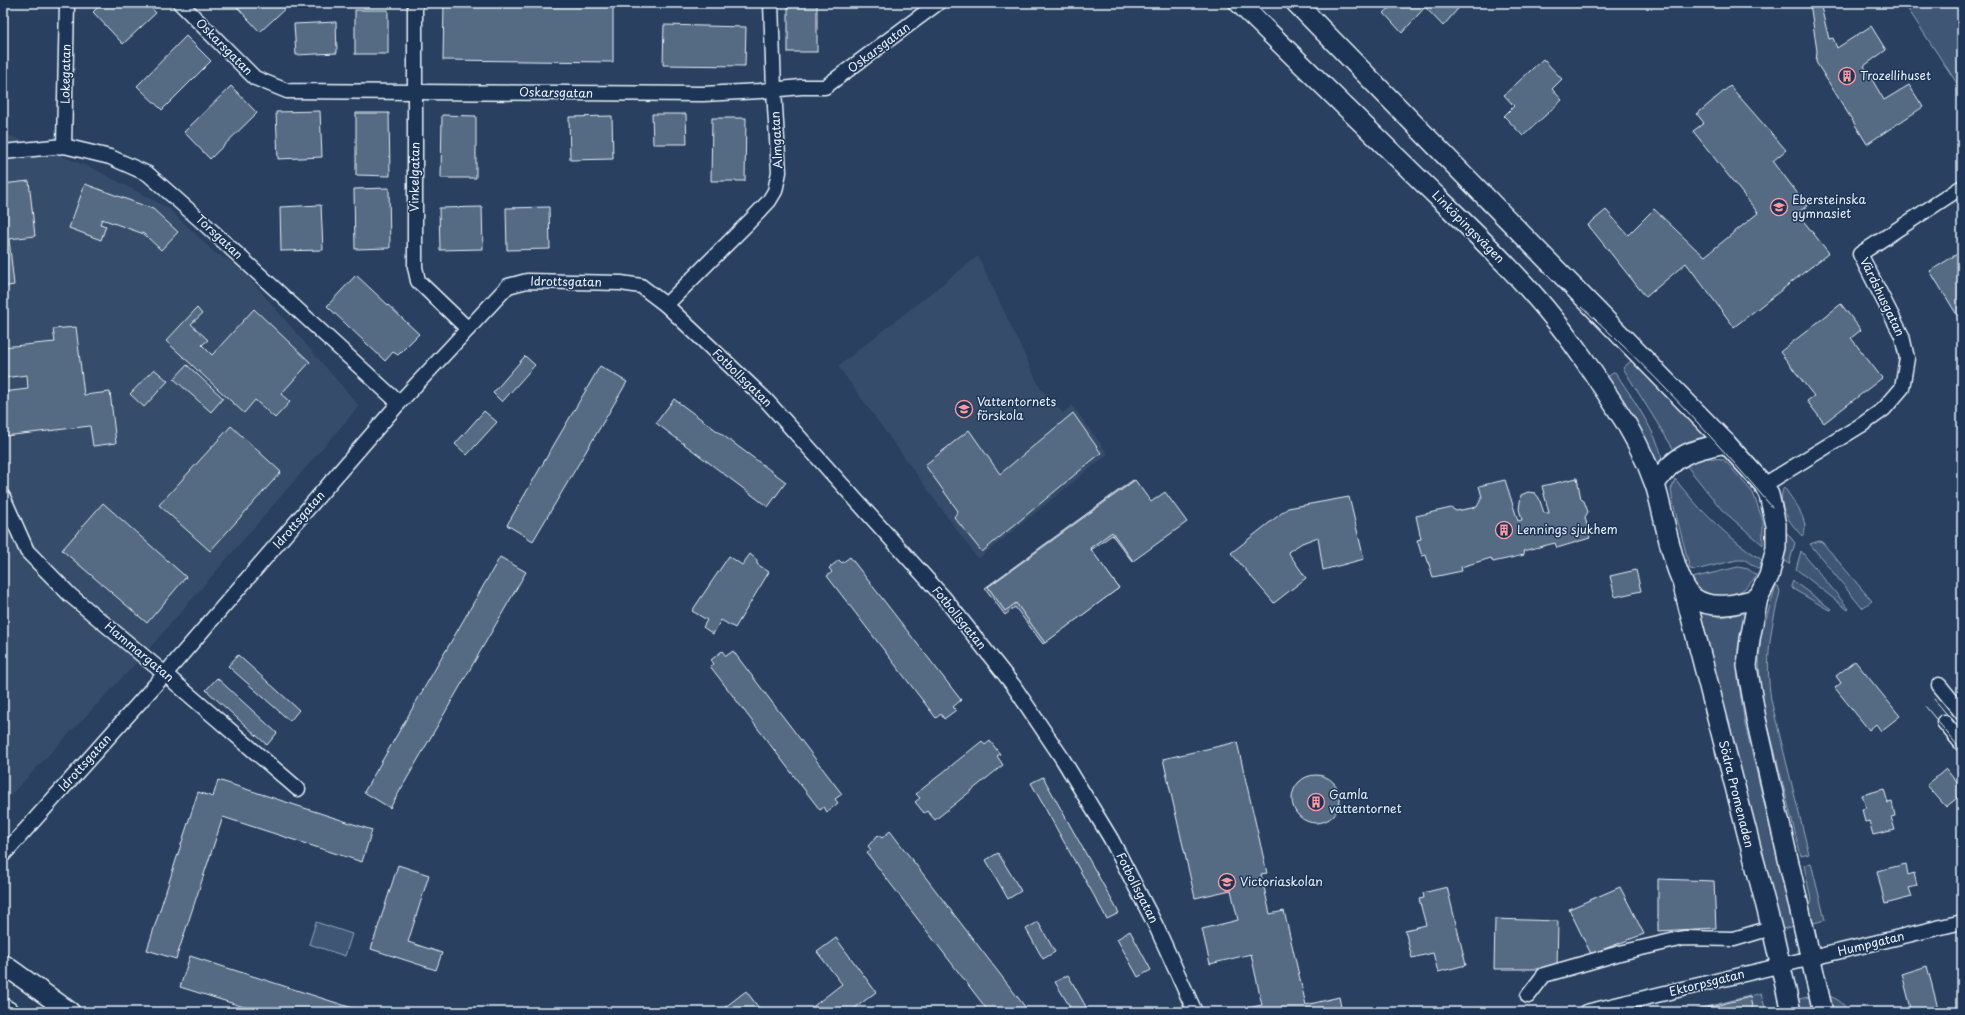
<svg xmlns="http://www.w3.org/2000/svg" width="1965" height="1015" font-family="'Playpen Sans',sans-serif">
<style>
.built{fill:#364d6b}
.green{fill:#415774;stroke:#94a4b6}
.building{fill:#556a83;stroke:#e8f1f8}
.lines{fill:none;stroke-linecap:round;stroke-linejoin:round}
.street-casing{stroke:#e8f1f8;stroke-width:17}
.secondary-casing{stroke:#e8f1f8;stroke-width:22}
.street{stroke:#1d3557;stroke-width:14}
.secondary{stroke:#1d3557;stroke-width:19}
.tram{stroke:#e8f1f8;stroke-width:1}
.labels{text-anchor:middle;stroke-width:3;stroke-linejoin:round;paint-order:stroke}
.street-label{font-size:12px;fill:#e8f1f8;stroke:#1d3557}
.poi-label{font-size:12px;fill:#e8f1f8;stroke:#1d3557;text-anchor:start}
</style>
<rect width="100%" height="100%" fill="#294061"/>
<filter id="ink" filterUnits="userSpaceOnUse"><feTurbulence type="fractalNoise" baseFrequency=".025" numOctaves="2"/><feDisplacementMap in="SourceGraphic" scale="8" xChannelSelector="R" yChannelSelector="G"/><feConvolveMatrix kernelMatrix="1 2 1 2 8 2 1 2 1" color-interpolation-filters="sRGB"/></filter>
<g filter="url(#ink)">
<g class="built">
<polygon points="3,3 10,8 3,54"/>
<polygon points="3,133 94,169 168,208 215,253 233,263 250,279 359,406 141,658 3,803"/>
<polygon points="978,256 1040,388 1063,413 1072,405 1108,454 978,559 838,366"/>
</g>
<g class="green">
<polygon points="1904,3 1962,3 1962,91"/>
<polygon points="1632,360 1706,436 1704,438 1687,442 1674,450 1623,368"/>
<path d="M1615,372C1628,391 1661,439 1662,460L1660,463H1657L1607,377Z"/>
<polygon points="1710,458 1722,459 1728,464 1753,493 1763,521 1763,545 1722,510 1686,465 1698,459"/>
<path d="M1675,479C1702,513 1726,536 1762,560L1759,569L1745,560H1737L1695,570L1690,569L1673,503L1671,490Z"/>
<path d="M1784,487C1791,498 1813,524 1802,536C1791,524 1775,505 1784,487Z"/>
<polygon points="1787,533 1795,543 1789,564 1783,560"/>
<polygon points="1819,541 1822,542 1872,601 1862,608 1810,544"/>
<polygon points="1801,551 1849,609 1848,610 1796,569"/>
<path d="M1738,567L1748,569L1756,575C1747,593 1715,609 1698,589C1696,586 1694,582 1692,578Z"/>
<polygon points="1793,581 1831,609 1829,610 1793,589 1791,586"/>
<path d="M1776,586L1779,588L1780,592C1770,631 1765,660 1771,700L1809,854L1801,856L1765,713L1760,683L1759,658L1761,635Z"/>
<polygon points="1746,610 1738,648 1738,679 1745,724 1794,926 1775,931 1700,611 1720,617 1735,615"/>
<polygon points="1811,863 1825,920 1807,925 1808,910 1811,900 1804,865"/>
<polygon points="316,922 352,934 345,956 309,944"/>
<polygon points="1761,993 1766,1012 1686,1012"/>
<path d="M1822,995C1833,996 1844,1001 1847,1012H1833Z"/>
<polygon points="1813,996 1817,1012 1797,1012 1794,1000"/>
</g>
<g class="building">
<polygon points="102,3 147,3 156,13 123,44 93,12"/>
<polygon points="241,3 291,3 260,32 237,7"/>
<polygon points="444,3 613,3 613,62 443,60"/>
<rect x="788" y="3" width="29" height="49"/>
<polygon points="1395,3 1461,3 1462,4 1443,26 1425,7 1402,33 1384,13"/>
<polygon points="1810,3 1820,3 1829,39 1833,38 1837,48 1871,26 1886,50 1864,66 1884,100 1909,85 1923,107 1867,144 1816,62 1817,51"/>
<rect x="355" y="10" width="33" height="44"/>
<polygon points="336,22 337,53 296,55 294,24"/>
<polygon points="664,25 746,27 745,66 663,65"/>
<polygon points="186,36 211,61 162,110 137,86"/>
<polygon points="1543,59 1562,79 1552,89 1562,100 1523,136 1504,116 1514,106 1504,95"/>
<polygon points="231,86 257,113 210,159 184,132"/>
<polygon points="1730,86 1786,150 1773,161 1807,206 1797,213 1829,253 1734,327 1686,263 1646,297 1588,225 1606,210 1628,235 1654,209 1697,250 1705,256 1758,213 1693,131 1704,123 1697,114"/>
<polygon points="320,111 322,157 278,159 276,112"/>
<polygon points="356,113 389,113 390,176 356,175"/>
<polygon points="652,114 686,114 687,144 653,144"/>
<polygon points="442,115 476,116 476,178 441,178"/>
<polygon points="612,116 613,159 570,160 569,117"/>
<polygon points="712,118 746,118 745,181 711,181"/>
<polygon points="29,181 35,236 9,239 14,285 3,287 3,184"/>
<polygon points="85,184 153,209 178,232 161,250 144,234 102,219 100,224 106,226 101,240 69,228"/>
<polygon points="389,188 390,248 355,249 354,189"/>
<polygon points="321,205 323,250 281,251 280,207"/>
<polygon points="482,207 483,249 440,250 439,208"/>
<polygon points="549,207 550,249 507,250 506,208"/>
<polygon points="1962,251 1962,323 1930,271"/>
<polygon points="356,275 419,334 398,355 393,352 385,361 327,306"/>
<polygon points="1841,304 1861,330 1851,338 1882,378 1824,423 1807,401 1814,396 1780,352"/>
<polygon points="197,308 202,314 191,324 208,340 202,345 212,355 254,309 310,362 281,394 290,402 275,418 255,400 244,413 166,341"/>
<polygon points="76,327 84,395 110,392 116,443 93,446 90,426 5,436 3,392 28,389 27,375 3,378 3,347 55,342 53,329"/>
<polygon points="525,356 535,365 502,402 493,393"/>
<polygon points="187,365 223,398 211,412 174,379"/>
<polygon points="600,366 627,382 533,541 507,525"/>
<polygon points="154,369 168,381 144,407 130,394"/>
<polygon points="674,399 786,482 768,507 656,423"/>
<polygon points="484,411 497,422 467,455 455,444"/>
<polygon points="1073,413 1101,453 982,552 954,517 958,511 925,465 969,430 1000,474"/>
<polygon points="231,426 281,472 210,551 159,505"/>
<polygon points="1577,478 1581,499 1584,501 1588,512 1585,517 1590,538 1557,548 1555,543 1523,551 1524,555 1493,562 1491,558 1461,567 1462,571 1433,577 1426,555 1422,556 1417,540 1421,539 1416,516 1451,508 1456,511 1477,507 1482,497 1479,486 1505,480 1518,521 1522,520 1519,509 1521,495 1528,492 1535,493 1539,498 1544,513 1549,513 1542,486"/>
<polygon points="1133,480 1151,504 1162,496 1183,523 1132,561 1112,535 1091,550 1119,588 1043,644 1015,607 1005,615 985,588"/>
<polygon points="1135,480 1151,502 1165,492 1187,522 1133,561 1112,532 1090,548 1119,588 1045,643 1016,603 1005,611 988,587"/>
<polygon points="1349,497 1364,559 1323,570 1318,537 1302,543 1288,552 1306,578 1274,603 1231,553 1288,508"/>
<polygon points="103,503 186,577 147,623 62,550"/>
<polygon points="750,554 757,560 757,564 769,572 735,628 721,620 713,634 703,627 707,620 692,611 729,556 742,565"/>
<polygon points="500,557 526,572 390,808 364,792"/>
<polygon points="850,557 961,700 953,707 956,710 944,719 941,714 936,718 827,576 832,572 829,568 839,560 842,563"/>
<polygon points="1636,570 1641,591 1615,597 1610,576"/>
<polygon points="722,651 726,656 733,651 842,794 835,799 838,803 827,812 824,807 820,810 710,666 714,664 711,660"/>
<polygon points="238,655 299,710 290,721 228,666"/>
<polygon points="1855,661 1900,716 1881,731 1876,724 1869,730 1835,688 1841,683 1836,676"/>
<polygon points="217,678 277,733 267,745 206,690"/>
<polygon points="982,741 985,745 990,741 1000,754 997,756 1003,765 935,820 927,811 924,813 915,802 920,798 916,794"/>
<polygon points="1237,742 1267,873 1261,874 1270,914 1284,911 1306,1005 1339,997 1342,1012 1244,1012 1243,1009 1262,1005 1251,954 1210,964 1202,929 1238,920 1231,890 1195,898 1163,759"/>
<polygon points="1946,769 1962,789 1962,794 1946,807 1927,785"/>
<circle cx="1316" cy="799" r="24"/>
<polygon points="1043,777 1119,913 1107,919 1031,783"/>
<polygon points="218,780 372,830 362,862 223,817 176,959 147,950 198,792 213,797"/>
<polygon points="1884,789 1888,803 1892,802 1895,816 1891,817 1895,830 1873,835 1869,821 1865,822 1862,809 1866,808 1862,795"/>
<polygon points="890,831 1029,1012 989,1012 867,853 871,850 868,846 878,835 882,838"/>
<polygon points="998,853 1021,891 1008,899 986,860"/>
<polygon points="1906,864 1908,875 1914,873 1917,886 1909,888 1912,897 1885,904 1877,871"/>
<polygon points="398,865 429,875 408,942 442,953 436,970 371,949"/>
<polygon points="1658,879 1714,881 1716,928 1658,931"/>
<polygon points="1447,887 1466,965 1438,972 1433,953 1412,958 1405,930 1426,925 1419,899 1424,898 1423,893"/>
<polygon points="1620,887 1644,934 1591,954 1569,909"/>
<polygon points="1495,919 1558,921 1557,969 1494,969"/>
<polygon points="1038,922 1055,952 1043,959 1026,929"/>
<polygon points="1130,931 1151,970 1138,977 1117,939"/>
<polygon points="836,938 876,992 850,1012 806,1012 842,984 817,952"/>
<polygon points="190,956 365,1012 260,1012 180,987"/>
<polygon points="1927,966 1939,1012 1912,1012 1902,974"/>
<polygon points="1068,975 1089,1012 1073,1012 1055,982"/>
<polygon points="746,991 762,1012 727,1012 724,1008"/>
<polygon points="1750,997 1753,1012 1691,1012"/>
</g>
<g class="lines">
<g class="street-casing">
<g id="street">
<polyline points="180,3 255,78 287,91 703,94 760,91 801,87 825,87 938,3"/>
<polyline points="415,3 415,267 418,281 468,329"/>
<polyline points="64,146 67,3"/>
<polyline points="3,152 64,146 110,157 148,174 199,219 399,403"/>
<polyline points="666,305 749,222 769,201 775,191 779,172 774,90 771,3"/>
<polyline points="1764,485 1863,424 1884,409 1902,388 1907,358 1902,336 1860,254 1962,187"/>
<polyline points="3,497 27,551 70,595 165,674 298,789"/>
<polyline points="1939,685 1962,713"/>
<polyline points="1944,722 1962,744"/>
<polyline points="3,855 165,674 399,403 508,286 527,281 621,283 641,286 666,305 765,399 945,599 1013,685 1062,758 1111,839 1156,926 1195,1012"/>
<polyline points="1528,996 1544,975 1620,953 1684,938 1734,939 1771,928"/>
<polyline points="1586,1012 1962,922"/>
</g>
</g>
<g class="secondary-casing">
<g id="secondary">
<path d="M1239,3C1298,60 1356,118 1415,175C1459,218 1506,261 1546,309C1571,339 1592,371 1613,403C1630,428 1645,456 1655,485C1664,511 1673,582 1694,598C1713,611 1738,604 1758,598"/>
<polyline points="1296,3 1726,443 1764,485 1769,495 1776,525 1776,548 1769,576 1758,598 1750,639 1747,666 1756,719 1823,1012"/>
<path d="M1655,484C1675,454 1691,450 1726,443"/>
<polyline points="1683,586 1774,937 1791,1012"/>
<polyline points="3,964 70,1012"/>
<polyline points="3,1008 9,1012"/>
</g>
</g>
<use href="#street" class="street"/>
<use href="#secondary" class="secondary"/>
<g class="tram">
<path d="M1582,307C1650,369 1713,437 1772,507"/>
<polyline points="1934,699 1962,732"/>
<polyline points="1926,707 1962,751"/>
</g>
</g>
</g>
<defs>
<g id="building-ring" transform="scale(0.9)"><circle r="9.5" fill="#1d3557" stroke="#ff9aa2" stroke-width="1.5"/><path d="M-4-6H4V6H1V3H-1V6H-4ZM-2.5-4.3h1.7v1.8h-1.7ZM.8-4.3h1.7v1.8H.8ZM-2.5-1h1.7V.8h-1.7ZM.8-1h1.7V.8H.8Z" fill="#ff9aa2"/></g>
<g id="school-ring" transform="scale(0.9)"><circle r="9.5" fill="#1d3557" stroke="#ff9aa2" stroke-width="1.5"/><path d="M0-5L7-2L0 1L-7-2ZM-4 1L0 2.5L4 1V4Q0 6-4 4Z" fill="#ff9aa2"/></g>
</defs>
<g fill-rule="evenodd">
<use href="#building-ring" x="1847" y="76"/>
<use href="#school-ring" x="1779" y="207"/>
<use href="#school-ring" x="964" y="409"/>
<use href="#building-ring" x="1504" y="530"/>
<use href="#building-ring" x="1316" y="802"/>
<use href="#school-ring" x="1227" y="882"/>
</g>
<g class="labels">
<g class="street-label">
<text transform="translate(224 47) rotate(45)" y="4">Oskarsgatan</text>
<text transform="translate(879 48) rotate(-37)" y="4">Oskarsgatan</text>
<text transform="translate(66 74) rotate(-89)" y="4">Lokegatan</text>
<text transform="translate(556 93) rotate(1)" y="4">Oskarsgatan</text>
<text transform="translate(777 140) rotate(-93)" y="4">Almgatan</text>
<text transform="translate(415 177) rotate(-89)" y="4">Vinkelgatan</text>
<text transform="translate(1468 227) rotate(45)" y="4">Linköpingsvägen</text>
<text transform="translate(219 237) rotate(43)" y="4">Torsgatan</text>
<text transform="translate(566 282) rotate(1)" y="4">Idrottsgatan</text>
<text transform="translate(1882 297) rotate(64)" y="4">Värdshusgatan</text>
<text transform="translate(742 378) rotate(44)" y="4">Fotbollsgatan</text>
<text transform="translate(299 520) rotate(-49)" y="4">Idrottsgatan</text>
<text transform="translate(959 618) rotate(51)" y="4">Fotbollsgatan</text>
<text transform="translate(139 652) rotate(40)" y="4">Hammargatan</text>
<text transform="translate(85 763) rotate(-48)" y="4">Idrottsgatan</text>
<text transform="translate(1736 794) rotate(76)" y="4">Södra Promenaden</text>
<text transform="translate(1137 888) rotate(63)" y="4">Fotbollsgatan</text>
<text transform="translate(1871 944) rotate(-14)" y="4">Humpgatan</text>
<text transform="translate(1707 983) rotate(-14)" y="4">Ektorpsgatan</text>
</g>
<g class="poi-label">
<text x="1860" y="80">Trozellihuset</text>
<text x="1792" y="204">Ebersteinska<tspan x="1792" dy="14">gymnasiet</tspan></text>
<text x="977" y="406">Vattentornets<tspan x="977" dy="14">förskola</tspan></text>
<text x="1517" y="534">Lennings sjukhem</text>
<text x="1329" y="799">Gamla<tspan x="1329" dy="14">vattentornet</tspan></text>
<text x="1240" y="886">Victoriaskolan</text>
</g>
</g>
<rect width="1965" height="1015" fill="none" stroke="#1d3557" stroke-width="16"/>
<rect x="8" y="8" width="1949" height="999" fill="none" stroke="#e8f1f8" stroke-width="1.5" filter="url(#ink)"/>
</svg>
